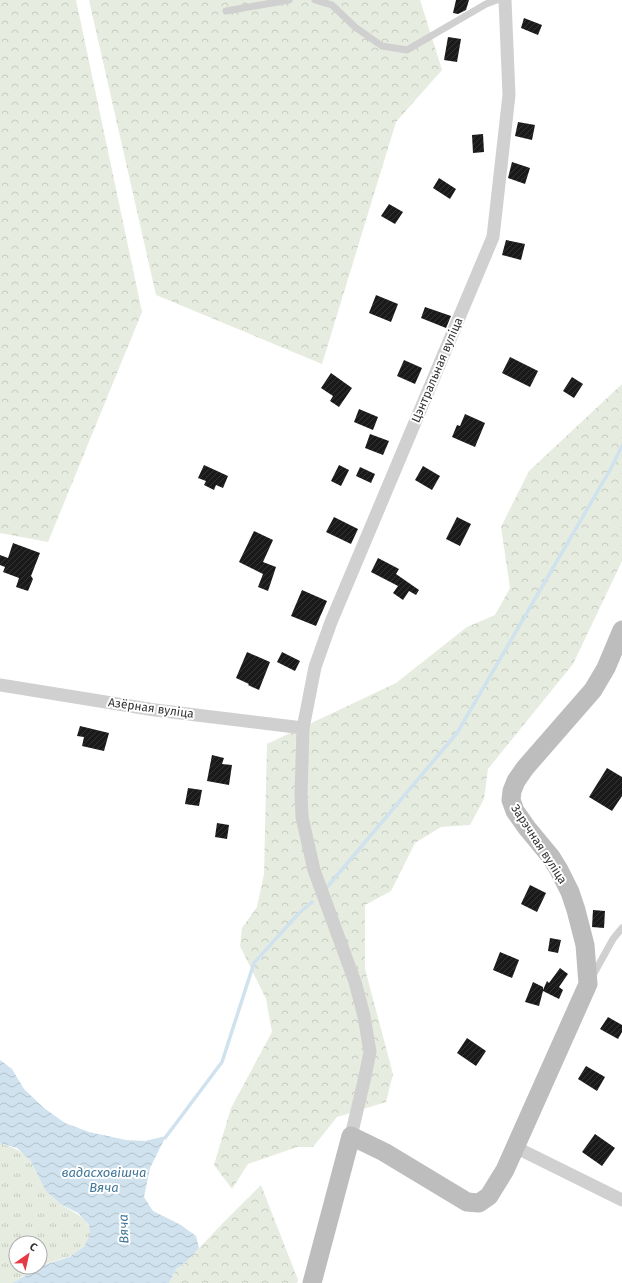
<svg xmlns="http://www.w3.org/2000/svg" width="622" height="1283" font-family="'Fira Sans',sans-serif">
<style>
.grass{fill:url(#grass-tufts)}
.forest{fill:url(#forest-crowns)}
.water{fill:url(#water-waves)}
.lines{fill:none;stroke-linecap:round;stroke-linejoin:round}
.stream{stroke:#cfe2ee;stroke-width:3.5}
.building{fill:url(#building-hatch)}
.lane{stroke:#d0d0d0;stroke-width:7}
.street{stroke:#d0d0d0;stroke-width:13}
.secondary{stroke:#bdbdbd;stroke-width:19}
.labels{text-anchor:middle;stroke-width:4;stroke-linejoin:round;paint-order:stroke}
.street-label{font-size:12px;fill:#333;stroke:#fff}
.water-label{font-size:13px;font-style:italic;fill:#3f7597;stroke:#fff}
</style>
<defs>
<pattern id="grass-tufts" width="24" height="20" patternUnits="userSpaceOnUse"><rect width="24" height="20" fill="#e6ecdf"/><path d="M3 7l-1-3M5 7V3M7 7l1-3M15 17l-1-3M17 17v-4M19 17l1-3" fill="none" stroke="#c6cbc0"/></pattern>
<pattern id="forest-crowns" width="20" height="18" patternUnits="userSpaceOnUse"><rect width="20" height="18" fill="#e6ecdf"/><path d="M2 6a3 3 0 1 1 6 0M12 15a3 3 0 1 1 6 0" fill="none" stroke="#c6cbc0"/></pattern>
<pattern id="water-waves" width="16" height="10" patternUnits="userSpaceOnUse"><rect width="16" height="10" fill="#cfe2ee"/><path d="M0 5q4-4 8 0t8 0" fill="none" stroke="#b2c2cd"/></pattern>
<pattern id="building-hatch" width="6" height="6" patternUnits="userSpaceOnUse"><rect width="6" height="6" fill="#1a1a1a"/><path d="M-1 1l2-2M0 6l6-6M5 7l2-2" fill="none" stroke="#333"/></pattern>
</defs>
<rect width="100%" height="100%" fill="#fff"/>
<path class="grass" d="M0,1143C12,1147 21,1150 29,1159C32,1163 34,1168 36,1172C43,1185 49,1196 60,1204C70,1211 94,1219 90,1236C84,1259 57,1257 40,1267V1243H16V1267H39L12,1283H0Z"/>
<g class="forest">
<polygon points="0,0 76,0 142,312 48,542 0,533"/>
<polygon points="89,0 420,0 442,70 396,122 322,364 156,295"/>
<polygon points="622,384 622,561 573,664 488,769 484,799 470,825 441,827 415,843 391,891 365,905 365,969 393,1074 386,1102 337,1117 313,1147 297,1147 248,1164 232,1189 214,1165 231,1108 272,1032 266,999 240,946 242,928 257,907 264,874 267,744 396,683 467,627 495,615 510,588 501,527 529,471"/>
<polygon points="261,1185 298,1280 297,1283 169,1283 176,1269 186,1262 223,1223"/>
</g>
<polygon class="water" points="0,1060 12,1069 24,1089 44,1108 65,1123 89,1132 126,1140 145,1141 166,1136 150,1168 144,1197 153,1211 181,1225 196,1236 199,1248 186,1262 176,1269 169,1283 12,1283 44,1265 69,1257 84,1247 90,1235 89,1225 78,1213 60,1204 46,1191 30,1160 17,1148 0,1143"/>
<g class="lines">
<g class="stream">
<polyline points="328,886 457,733 610,470 622,446"/>
<polyline points="165,1138 222,1062 254,963 298,914 312,902"/>
</g>
</g>
<g class="building">
<polygon points="456,0 469,0 466,10 458,14 453,13"/>
<polygon points="524,18 542,25 538,35 521,28"/>
<polygon points="448,37 461,39 457,62 444,60"/>
<polygon points="518,122 535,125 532,140 515,136"/>
<polygon points="483,134 484,152 473,153 472,135"/>
<polygon points="512,162 530,168 525,184 508,178"/>
<polygon points="439,178 456,189 450,199 433,188"/>
<polygon points="389,204 403,212 395,224 381,216"/>
<polygon points="506,240 525,244 521,260 502,255"/>
<polygon points="376,295 398,304 391,322 369,313"/>
<polygon points="425,307 451,316 446,328 421,318"/>
<polygon points="510,357 538,371 530,387 502,373"/>
<polygon points="404,360 422,368 415,384 397,376"/>
<polygon points="331,373 352,388 339,407 330,401 333,396 321,388"/>
<polygon points="572,377 583,384 574,398 563,391"/>
<polygon points="359,409 378,417 373,430 354,422"/>
<polygon points="465,414 485,423 475,447 452,437 457,425 460,426"/>
<polygon points="370,434 389,441 383,455 365,448"/>
<polygon points="204,465 228,476 223,488 216,485 214,490 204,485 206,481 198,478"/>
<polygon points="339,465 349,470 341,486 331,481"/>
<polygon points="423,466 440,476 432,490 415,480"/>
<polygon points="360,467 375,474 371,483 356,476"/>
<polygon points="334,517 358,529 351,544 326,532"/>
<polygon points="457,517 471,524 460,546 446,539"/>
<polygon points="254,531 273,540 263,562 276,567 268,591 258,587 263,574 239,562"/>
<polygon points="13,543 40,553 31,576 33,579 28,591 16,587 19,578 3,572 5,567 0,565 0,555 8,558"/>
<polygon points="378,558 399,569 396,574 419,590 416,595 409,591 403,600 393,593 398,586 371,572"/>
<polygon points="302,590 327,601 316,626 291,616"/>
<polygon points="247,652 270,662 259,690 248,685 249,684 236,678"/>
<polygon points="282,652 300,661 295,671 277,662"/>
<polygon points="80,726 109,733 104,751 82,746 84,737 77,736"/>
<polygon points="212,755 224,758 222,764 232,765 229,785 207,781"/>
<polygon points="607,768 622,777 622,796 612,811 589,797"/>
<polygon points="188,788 202,790 199,806 185,804"/>
<polygon points="217,823 229,825 227,839 215,837"/>
<polygon points="530,885 546,893 537,912 521,904"/>
<polygon points="593,910 605,911 604,928 592,927"/>
<polygon points="550,938 561,940 558,953 548,951"/>
<polygon points="500,952 519,960 512,978 493,970"/>
<polygon points="560,968 568,974 559,987 563,990 559,999 543,991 539,1006 525,1002 533,982 543,987 543,990 547,981 549,983"/>
<polygon points="608,1017 622,1025 622,1032 618,1039 600,1029"/>
<polygon points="467,1038 486,1051 476,1066 457,1053"/>
<polygon points="586,1066 605,1077 597,1091 578,1079"/>
<polygon points="595,1134 615,1148 602,1166 582,1152"/>
</g>
<g class="lines">
<g class="lane">
<polyline points="315,0 332,5 355,27 382,46 407,50 486,4 497,0"/>
<polyline points="226,11 289,0"/>
<polyline points="592,977 613,939 622,928"/>
</g>
<g class="street">
<polyline points="0,685 155,710 303,728"/>
<polyline points="351,1136 364,1081 370,1052 364,1016 355,982 314,870 302,817 301,794 303,728 307,708 315,667 331,622 493,237 509,95 505,0"/>
<polyline points="515,1147 622,1200"/>
</g>
<polyline class="secondary" points="312,1283 351,1136 384,1152 467,1202 479,1203 489,1196 505,1170 588,984 585,945 576,910 570,892 559,870 551,857 527,828 515,811 511,800 512,791 516,781 525,768 593,690 606,668 622,630"/>
</g>
<g class="labels">
<g class="street-label">
<text transform="translate(437 370) rotate(-67)" y="4">Цэнтральная вуліца</text>
<text transform="translate(151 708) rotate(8)" y="4">Азёрная вуліца</text>
<text transform="translate(539 844) rotate(57)" y="4">Зарэчная вуліца</text>
</g>
<g class="water-label">
<text x="104" y="1177">вадасховішча<tspan x="104" dy="15">Вяча</tspan></text>
<text transform="translate(123 1229) rotate(-92)" y="5">Вяча</text>
</g>
</g>
<g transform="translate(28 1255) rotate(34)"><circle r="19" fill="#ffffff" stroke="#adadad"/>
<path d="M0-3L7 15L0 10L-7 15Z" fill="#e63946"/>
<text y="-6" font-size="11" font-weight="bold" text-anchor="middle" fill="#333333">С</text>
</g>
</svg>
